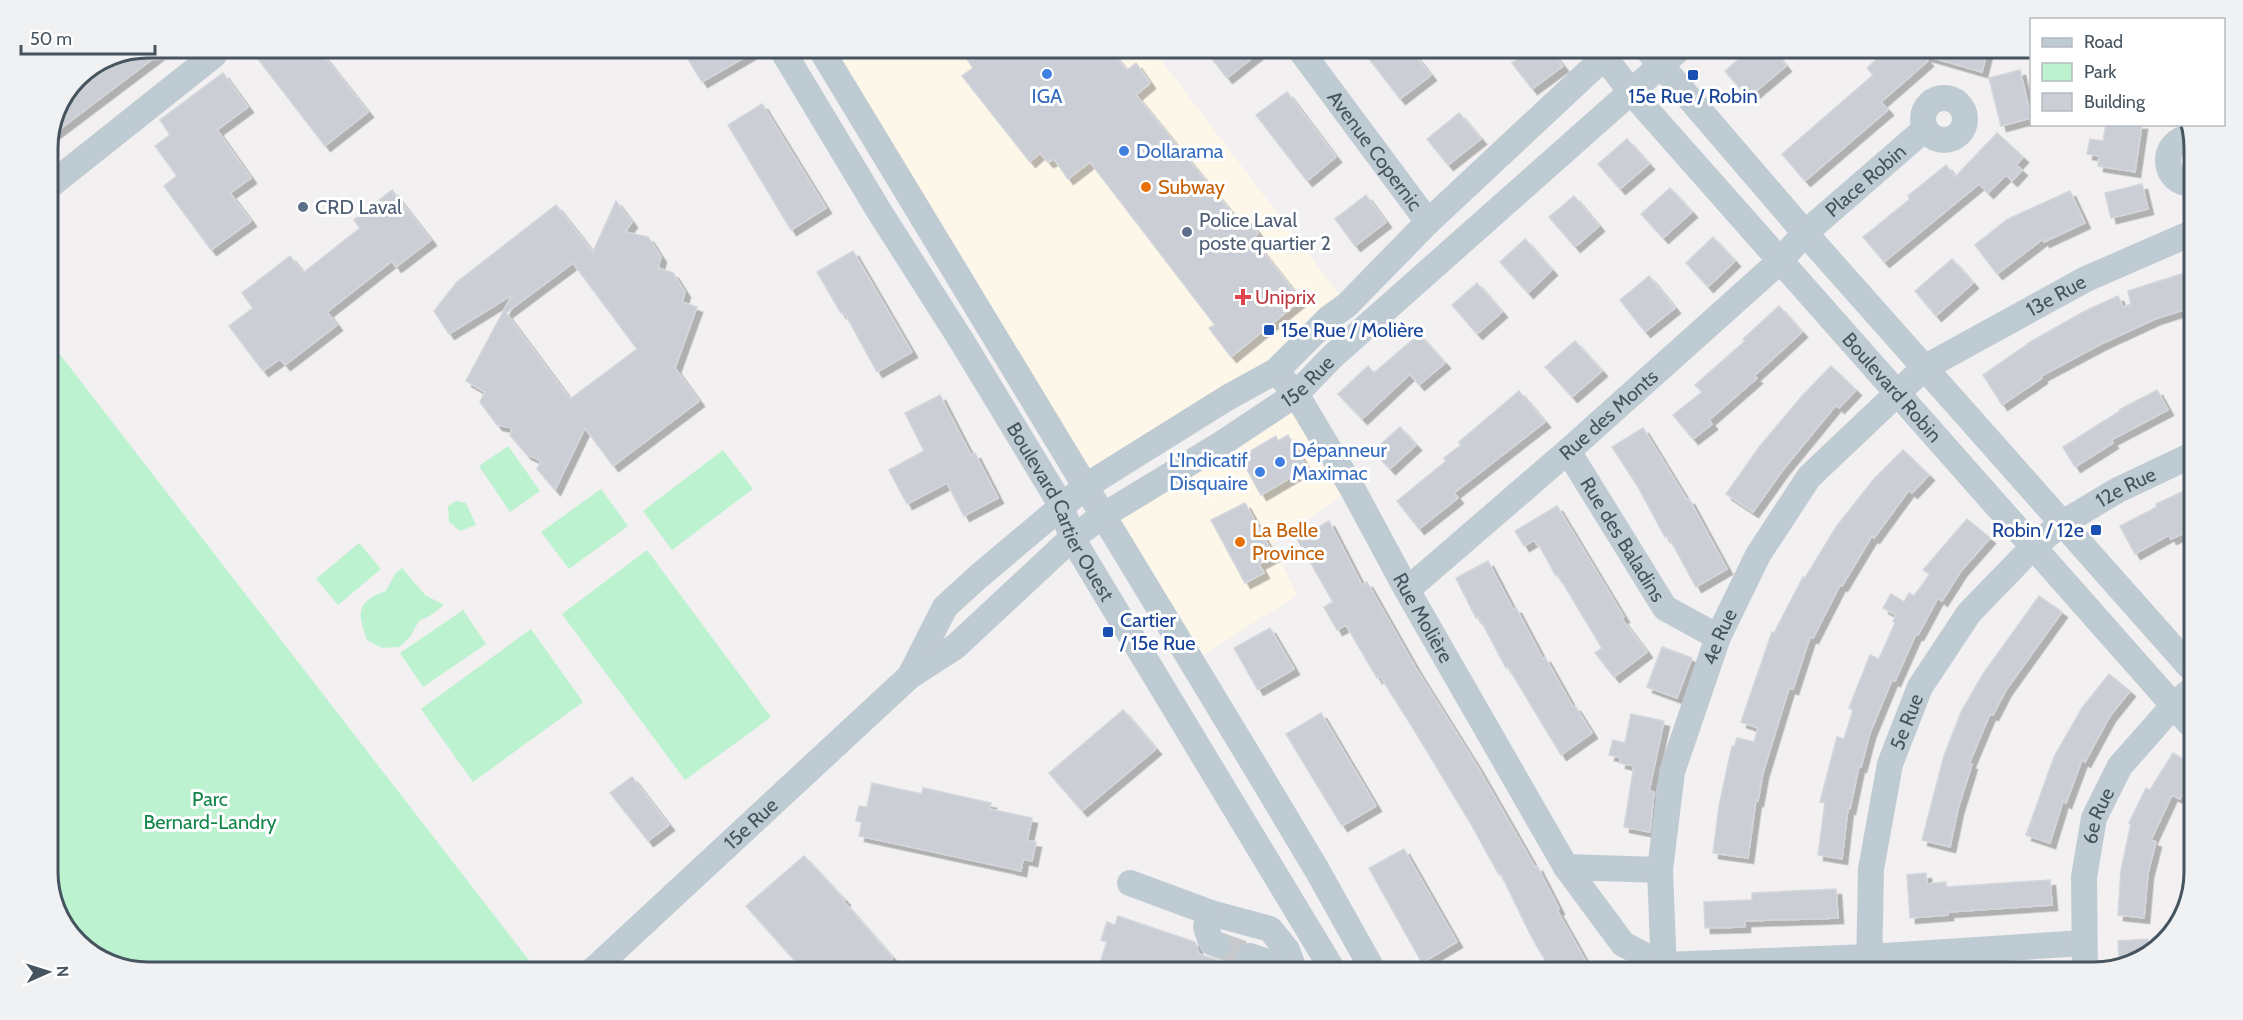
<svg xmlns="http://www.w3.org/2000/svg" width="2243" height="1020" font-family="Cabin,sans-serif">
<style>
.commercial{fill:#fdf7e9}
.green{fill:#bcf2d0}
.building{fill:#cbcfd5;stroke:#d3d6dc;stroke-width:1.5;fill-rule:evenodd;filter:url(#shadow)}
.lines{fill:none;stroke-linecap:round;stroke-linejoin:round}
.minor-tunnel{stroke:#c7c9cc;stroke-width:26;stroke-dasharray:26 13;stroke-linecap:butt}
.minor{stroke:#bfcbd3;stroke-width:26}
.shop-dot{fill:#3f7fe0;stroke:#fff;stroke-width:2}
.transit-dot{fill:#1a4fb4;stroke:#fff;stroke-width:2}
.food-dot{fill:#e8710a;stroke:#fff;stroke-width:2}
.service-dot{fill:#5c6f8a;stroke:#fff;stroke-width:2}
.health-dot{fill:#e0444e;stroke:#fff;stroke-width:2}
.labels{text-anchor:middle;stroke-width:6;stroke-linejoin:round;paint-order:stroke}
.shop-label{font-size:20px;fill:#366cbe;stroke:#fff;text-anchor:start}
.transit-label{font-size:20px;fill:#164399;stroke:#fff;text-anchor:start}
.street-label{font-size:20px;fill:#46545f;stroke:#fff}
.food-label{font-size:20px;fill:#c56008;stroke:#fff;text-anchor:start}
.service-label{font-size:20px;fill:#4e5e75;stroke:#fff;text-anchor:start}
.health-label{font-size:20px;fill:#be3a42;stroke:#fff;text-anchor:start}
.park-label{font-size:20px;fill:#118649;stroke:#fff}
.rim{fill:none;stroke:#46545f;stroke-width:3}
</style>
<defs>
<filter id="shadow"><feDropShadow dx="5.5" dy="5.5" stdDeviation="0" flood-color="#0004"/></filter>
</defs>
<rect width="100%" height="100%" fill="#f2f0f0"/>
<g class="commercial">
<polygon points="1155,52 1347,305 1276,371 1086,486 823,53"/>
<polygon points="1296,394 1352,488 1272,544 1297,595 1193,662 1104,515"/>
</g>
<g class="green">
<polygon points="48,339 538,972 149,972 110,964 65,927 48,878"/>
<polygon points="508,446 540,491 510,512 479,466"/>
<polygon points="723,450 753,489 672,550 643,511"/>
<polygon points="601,489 628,526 569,569 541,532"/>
<polygon points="456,501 466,503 476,525 460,531 449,522 448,506"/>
<polygon points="359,543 381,569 338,605 316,579"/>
<polygon points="647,550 771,717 685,780 562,614"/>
<path d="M402,568L425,595L444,605L431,615L419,621L410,637L399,647L382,648L367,640C357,612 356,602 386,591L395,574Z"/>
<polygon points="463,610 486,644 423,687 400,653"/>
<polygon points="531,629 583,702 473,782 421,709"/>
</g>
<g class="building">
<polygon points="1988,48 1982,72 1923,55 1928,61 1881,102 1888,110 1805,181 1782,154 1873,75 1867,68 1888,49"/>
<polygon points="1750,49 1772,49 1786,66 1748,98 1725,71"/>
<polygon points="1529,50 1551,50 1563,66 1532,89 1512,63"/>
<polygon points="1206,51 1261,51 1227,78"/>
<polygon points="1363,51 1412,51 1431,75 1400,99"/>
<polygon points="962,52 1112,52 1127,70 1136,63 1150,83 1136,95 1241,224 1248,219 1258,233 1253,239 1301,300 1231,357 1209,328 1215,325 1090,162 1068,179 1054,159 1048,162 1040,153 1030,162 962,76 973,68"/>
<polygon points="684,53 752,53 702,82"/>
<polygon points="158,55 52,135 78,77 111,56"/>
<polygon points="255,55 323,55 368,112 325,146"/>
<polygon points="2020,70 2031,118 2001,126 1989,78"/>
<polygon points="223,73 248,107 217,130 251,178 230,193 251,221 211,250 164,186 177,176 155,146 170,135 160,120"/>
<polygon points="1287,92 1336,157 1307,181 1256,115"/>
<polygon points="762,104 826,208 791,230 728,125"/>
<polygon points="1459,113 1481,139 1448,165 1427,139"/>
<polygon points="2106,124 2142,124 2135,172 2098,166 2099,156 2087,154 2090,139 2103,141"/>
<polygon points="1997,133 2023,157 2016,165 2022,170 2012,181 2006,175 1988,193 1979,184 1884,262 1863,237 1910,199 1908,196 1946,165 1955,177"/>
<polygon points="1627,139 1649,164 1620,189 1598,164"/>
<polygon points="2142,184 2148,209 2111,218 2105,193"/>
<polygon points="1670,188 1692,212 1663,238 1641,214"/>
<polygon points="392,190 431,240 396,267 392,261 327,312 337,325 285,365 280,359 263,371 229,326 253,308 242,293 290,256 303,273 360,228 354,220"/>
<polygon points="2070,191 2085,223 2044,242 2043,239 1997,274 1975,245 2008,219"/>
<polygon points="1366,195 1386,222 1355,246 1335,219"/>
<polygon points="1574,196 1599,226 1575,247 1549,217"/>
<path d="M616,201L632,222L625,232L648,237L661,257L658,268L673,273L685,292L682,302L697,307L675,368L699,401L613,466L585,428L555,490L537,469L541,461L526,454L510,435L512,428L497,425L480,402L485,392L466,381L512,295L449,334L434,311L457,282L556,205L593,252ZM573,263L637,349L570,399L506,313Z"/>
<polygon points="1713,237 1735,261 1708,287 1686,263"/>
<polygon points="1525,239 1552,270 1528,293 1500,262"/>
<polygon points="853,251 912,352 877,372 844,312 841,313 817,272"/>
<polygon points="1952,259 1973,283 1936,316 1915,291"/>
<polygon points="2191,271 2193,280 2193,307 2155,319 2101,344 2041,376 2042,378 2002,405 1983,375 2032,341 2085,311 2118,296 2123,307 2131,304 2128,291"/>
<polygon points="1649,276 1675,308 1645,332 1620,300"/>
<polygon points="1477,283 1502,312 1477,334 1452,305"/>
<polygon points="1779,306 1802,332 1754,376 1757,378 1709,420 1712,424 1693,439 1673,415 1702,392 1695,385 1745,341 1743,339"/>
<polygon points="1419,334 1445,363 1419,385 1410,374 1362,419 1338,394 1368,366 1374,373"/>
<polygon points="1575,341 1602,371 1572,397 1545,367"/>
<polygon points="1831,366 1856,390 1839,408 1836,405 1782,471 1753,512 1726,494 1760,446 1802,396"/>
<polygon points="2157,390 2168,410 2111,440 2113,443 2075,467 2063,447 2120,411 2119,410"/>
<polygon points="1519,391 1545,422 1454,493 1458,498 1419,529 1397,501 1446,461 1444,458 1461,445 1459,442"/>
<polygon points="940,395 971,455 975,453 998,498 964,516 947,483 907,504 889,470 924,451 905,413"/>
<polygon points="1400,427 1416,445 1390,469 1373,451"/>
<polygon points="1643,428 1687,500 1689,499 1727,569 1696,587 1668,536 1665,537 1638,487 1612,447"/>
<polygon points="1288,435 1307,468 1261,495 1240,457 1276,436 1278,441"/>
<polygon points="1903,450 1929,475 1912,493 1909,490 1874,538 1872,536 1842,586 1840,585 1813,638 1810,637 1793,689 1789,688 1763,773 1758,801 1756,800 1748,858 1713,853 1719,806 1732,746 1734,747 1737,738 1754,742 1758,728 1741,722 1772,632 1774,633 1803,577 1805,578 1836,527 1874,479"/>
<polygon points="2191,488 2191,530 2171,539 2169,535 2135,554 2120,526 2157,507 2156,504"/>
<polygon points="1245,503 1274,556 1259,564 1264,573 1245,583 1211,520"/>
<polygon points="1557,506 1624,617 1621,618 1647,652 1614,677 1595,653 1602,648 1558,575 1556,576 1539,545 1538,546 1534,540 1524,546 1515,531"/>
<polygon points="1967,519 1990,538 1961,571 1942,601 1938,598 1918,635 1916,634 1895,681 1892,680 1870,733 1861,767 1859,766 1850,809 1848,808 1842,859 1818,855 1825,803 1820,802 1837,737 1844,739 1853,710 1849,708 1870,655 1879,659 1895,623 1893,621 1896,615 1883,608 1891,594 1904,602 1909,593 1914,596 1930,574 1923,570"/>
<polygon points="1329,521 1362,585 1367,582 1417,670 1477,766 1535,867 1537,866 1559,909 1557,910 1585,960 1582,962 1587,972 1552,972 1531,936 1501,874 1499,875 1471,824 1411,725 1380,676 1377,678 1346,625 1337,630 1324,607 1333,602 1297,539"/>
<polygon points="1488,561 1513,609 1516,608 1543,659 1545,657 1573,707 1575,706 1592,733 1561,755 1508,667 1506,668 1479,617 1476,618 1456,578"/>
<polygon points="2039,596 2062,612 2006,690 1993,715 1990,714 1969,764 1972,764 1958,809 1950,847 1922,840 1944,756 1961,712 1983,674"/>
<polygon points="1270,628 1294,669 1258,690 1234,648"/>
<polygon points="1662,647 1692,658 1677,698 1647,687"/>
<polygon points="2109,674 2130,691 2110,716 2085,762 2082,760 2066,803 2063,801 2050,843 2026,835 2054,757 2082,708"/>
<polygon points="1123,710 1156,749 1082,811 1049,773"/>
<polygon points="1321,713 1376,806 1342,826 1286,734"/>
<polygon points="1631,714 1664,721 1649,791 1654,792 1650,832 1624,827 1634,766 1620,763 1621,758 1609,755 1613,740 1625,743"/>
<polygon points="2173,753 2189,763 2188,785 2180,799 2172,795 2151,840 2156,842 2148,873 2144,918 2118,915 2121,870 2131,824 2129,823 2146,788 2150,790"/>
<polygon points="632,777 669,825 648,841 610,793"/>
<polygon points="872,783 922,794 923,788 991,803 989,809 1032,818 1027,841 1036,842 1032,861 1023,859 1021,871 859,836 862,822 856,821 859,806 867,807"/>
<polygon points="1404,849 1457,942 1422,963 1369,868"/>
<polygon points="804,856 845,900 843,901 893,958 889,961 897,972 805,972 746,906"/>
<polygon points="1926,873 1927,884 1946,882 1946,887 2050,880 2052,905 1948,912 1948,915 1910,918 1907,875"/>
<polygon points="1836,889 1838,918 1745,921 1745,927 1705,928 1704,902 1752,900 1752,893"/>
<polygon points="1118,916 1195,942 1199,954 1241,968 1246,972 1097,972 1107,942 1101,940 1107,922 1115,925"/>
<polygon points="2148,939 2149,955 2124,963 2124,958 2119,959 2118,941"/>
</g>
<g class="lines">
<polyline class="minor-tunnel" points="1218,945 1250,956"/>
<g class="minor">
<path id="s1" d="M1599,50L1631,92L2189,723"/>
<polyline points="1648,50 1805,233 2190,667"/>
<path id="s2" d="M1301,51L1428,222"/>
<path id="s3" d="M784,53L879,211L963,343L1061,505L1072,538L1334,972"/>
<polyline points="823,53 1256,768 1317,870 1374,972"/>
<circle cx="1944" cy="119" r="21"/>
<path d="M2193,137C2157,139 2162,187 2194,183"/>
<polyline points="48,187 214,55"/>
<path id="s4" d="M1276,371L1296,394L1352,488L1407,590L1566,867L1623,944L1663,965L1869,957L2083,943"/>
<path id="s5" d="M1568,451L1665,608L1718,637"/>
<path id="s6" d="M1407,590L1568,451L1780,261L1805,233L1925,129"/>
<polyline points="911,674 945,607 979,576 1086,486 1227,398 1276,371 1329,318 1347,305 1428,222 1612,50"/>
<polyline points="1566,867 1660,870"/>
<polyline points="1130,883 1211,913 1270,929 1287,950 1295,972"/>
<polyline points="1211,913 1206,927 1211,942 1218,945"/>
<polyline points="1250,956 1294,971"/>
<path id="s7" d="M591,972L910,676L955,647L1072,538L1104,515L1221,444L1296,394L1333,356L1678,50"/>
<path id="s8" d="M1664,972L1660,870L1672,772L1718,637L1758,555L1809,477L1924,368L2086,279L2194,232"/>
<path id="s9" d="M1869,972L1871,869L1890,764L1920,687L1969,613L2032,548L2061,524L2118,490L2192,455"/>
<path id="s10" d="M2085,972L2084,877L2094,818L2120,766L2173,706L2189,692"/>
</g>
</g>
<g class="shop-dot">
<circle cx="1047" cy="74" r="6"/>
<circle cx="1124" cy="151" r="6"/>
<circle cx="1280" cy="462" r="6"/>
<circle cx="1260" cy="472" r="6"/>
</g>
<g class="transit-dot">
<rect x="1687" y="69" width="12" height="12" rx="3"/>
<rect x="1263" y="324" width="12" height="12" rx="3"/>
<rect x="2090" y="524" width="12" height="12" rx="3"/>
<rect x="1102" y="626" width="12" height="12" rx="3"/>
</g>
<g class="food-dot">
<circle cx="1146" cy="187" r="6"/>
<circle cx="1240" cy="542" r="6"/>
</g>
<g class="service-dot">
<circle cx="303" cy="207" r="6"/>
<circle cx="1187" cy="232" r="6"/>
</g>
<path class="health-dot" d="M1240 288h6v6h6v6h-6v6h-6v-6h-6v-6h6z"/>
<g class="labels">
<g class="shop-label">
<text x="1047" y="103" text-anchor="middle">IGA</text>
<text x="1136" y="158">Dollarama</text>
<text x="1292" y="457">Dépanneur<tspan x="1292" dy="23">Maximac</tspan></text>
<text x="1248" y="467" text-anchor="end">L'Indicatif<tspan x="1248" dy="23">Disquaire</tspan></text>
</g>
<g class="transit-label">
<text x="1693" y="103" text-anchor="middle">15e Rue / Robin</text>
<text x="1281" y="337">15e Rue / Molière</text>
<text x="2084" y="537" text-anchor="end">Robin / 12e</text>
<text x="1120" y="627">Cartier<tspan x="1120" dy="23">/ 15e Rue</tspan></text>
</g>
<g class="street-label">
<text dy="7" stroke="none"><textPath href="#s2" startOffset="124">Avenue Copernic</textPath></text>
<text dy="7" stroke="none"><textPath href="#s6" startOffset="615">Place Robin</textPath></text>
<text dy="7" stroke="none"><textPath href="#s8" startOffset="837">13e Rue</textPath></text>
<text dy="7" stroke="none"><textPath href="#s7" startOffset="932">15e Rue</textPath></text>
<text dy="7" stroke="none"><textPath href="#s1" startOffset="447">Boulevard Robin</textPath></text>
<text dy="7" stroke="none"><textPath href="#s6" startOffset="267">Rue des Monts</textPath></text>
<text dy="7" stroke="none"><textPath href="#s9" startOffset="584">12e Rue</textPath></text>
<text dy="7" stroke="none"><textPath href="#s3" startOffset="536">Boulevard Cartier Ouest</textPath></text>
<text dy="7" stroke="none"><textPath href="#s5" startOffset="104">Rue des Baladins</textPath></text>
<text dy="7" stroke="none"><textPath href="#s4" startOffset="288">Rue Molière</textPath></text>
<text dy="7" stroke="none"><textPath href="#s8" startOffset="344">4e Rue</textPath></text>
<text dy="7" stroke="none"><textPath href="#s9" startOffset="255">5e Rue</textPath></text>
<text dy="7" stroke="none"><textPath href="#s10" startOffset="158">6e Rue</textPath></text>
<text dy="7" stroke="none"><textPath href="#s7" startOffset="218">15e Rue</textPath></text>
</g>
<g class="food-label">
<text x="1158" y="194">Subway</text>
<text x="1252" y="537">La Belle<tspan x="1252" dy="23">Province</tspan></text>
</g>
<g class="service-label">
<text x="315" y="214">CRD Laval</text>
<text x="1199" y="227">Police Laval<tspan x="1199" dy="23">poste quartier 2</tspan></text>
</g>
<g class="health-label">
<text x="1255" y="304">Uniprix</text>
</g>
<g class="park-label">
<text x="210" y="806">Parc<tspan x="210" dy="23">Bernard-Landry</tspan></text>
</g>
</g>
<path d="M0 0H2243V1020H0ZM148 58H2094A90 90 0 0 1 2184 148V872A90 90 0 0 1 2094 962H148A90 90 0 0 1 58 872V148A90 90 0 0 1 148 58Z" fill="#f0f1f2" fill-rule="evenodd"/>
<path class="rim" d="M148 58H2094A90 90 0 0 1 2184 148V872A90 90 0 0 1 2094 962H148A90 90 0 0 1 58 872V148A90 90 0 0 1 148 58Z"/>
<rect x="2030" y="18" width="195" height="108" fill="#ffffff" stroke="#b5bbbf" stroke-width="1.5"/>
<rect x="2042" y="38" width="30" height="9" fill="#bfcbd3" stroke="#b5bbbf" stroke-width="1.5"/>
<text x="2084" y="48" font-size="18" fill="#46545f">Road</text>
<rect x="2042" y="63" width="30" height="18" fill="#bcf2d0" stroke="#b5bbbf" stroke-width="1.5"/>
<text x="2084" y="78" font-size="18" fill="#46545f">Park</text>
<rect x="2042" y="93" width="30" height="18" fill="#cbcfd5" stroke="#b5bbbf" stroke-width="1.5"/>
<text x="2084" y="108" font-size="18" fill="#46545f">Building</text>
<g transform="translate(48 972) rotate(87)" stroke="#ffffff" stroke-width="4.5" paint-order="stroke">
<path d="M0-4.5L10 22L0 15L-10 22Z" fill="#46545f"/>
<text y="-9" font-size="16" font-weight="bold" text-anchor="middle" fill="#46545f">N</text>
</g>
<path d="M21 45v9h134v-9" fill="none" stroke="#46545f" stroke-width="3"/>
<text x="30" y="45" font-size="18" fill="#46545f" stroke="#ffffff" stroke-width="4.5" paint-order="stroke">50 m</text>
</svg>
